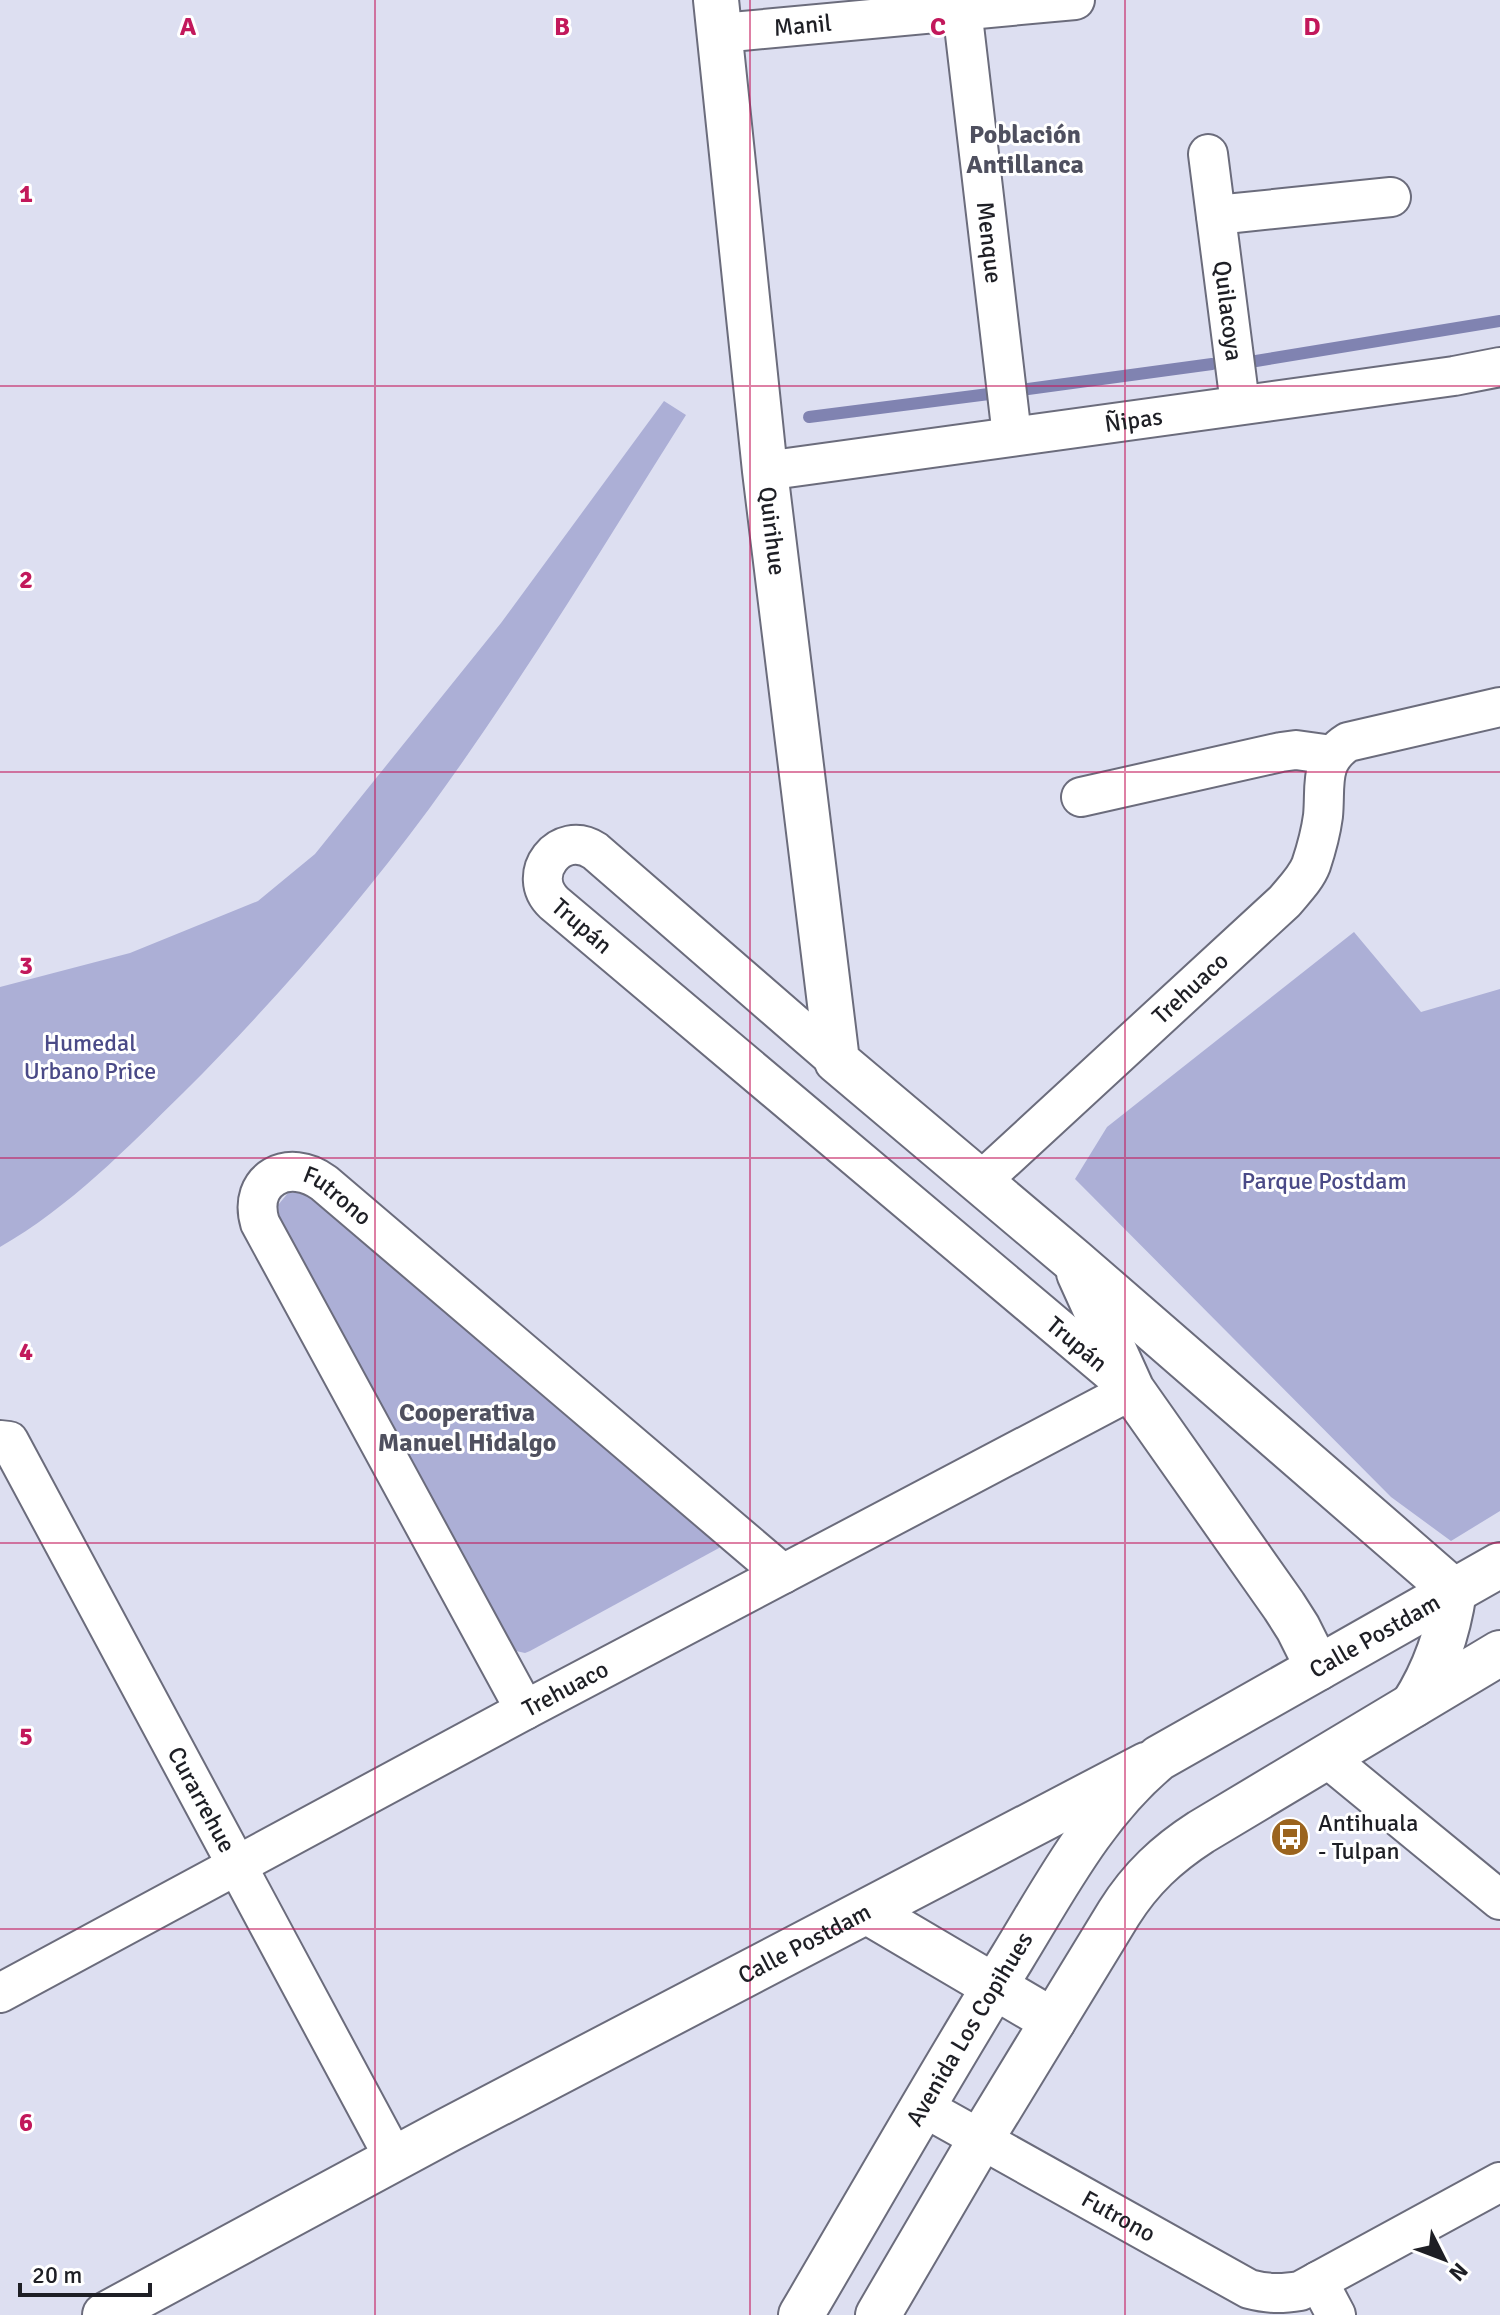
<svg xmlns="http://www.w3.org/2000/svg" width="1500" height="2315" font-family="Signika,sans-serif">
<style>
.green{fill:#acafd6}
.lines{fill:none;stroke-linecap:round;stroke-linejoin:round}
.stream{stroke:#8083b1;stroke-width:12}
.minor-casing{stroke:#6b6c7c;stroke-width:42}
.tertiary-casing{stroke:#6b6c7c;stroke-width:48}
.secondary-casing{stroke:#6b6c7c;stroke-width:48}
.minor{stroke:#fff;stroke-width:38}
.tertiary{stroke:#fff;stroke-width:44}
.secondary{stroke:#fff;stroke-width:44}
.grid{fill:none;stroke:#c2185b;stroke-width:2;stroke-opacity:0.55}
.labels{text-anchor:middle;stroke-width:6;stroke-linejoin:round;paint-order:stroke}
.street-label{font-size:24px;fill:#1e1f25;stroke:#fff}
.park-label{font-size:24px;fill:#4a4a87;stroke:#fff}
.poi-label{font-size:24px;fill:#1e1f25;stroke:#fff;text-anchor:start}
.neighbourhood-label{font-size:26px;font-weight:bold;fill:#4f505f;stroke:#fff}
.grid-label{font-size:26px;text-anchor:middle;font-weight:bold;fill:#c2185b;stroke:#fff;stroke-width:6;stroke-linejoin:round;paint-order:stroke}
</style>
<rect width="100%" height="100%" fill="#dddff1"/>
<g class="green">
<path d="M664,401L686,415C602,548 521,683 429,809C356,908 270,1006 184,1092C127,1148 70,1207 0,1247V987L130,953L258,901L315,854L501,623Z"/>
<polygon points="1354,932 1421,1012 1500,989 1500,1511 1451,1541 1391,1497 1075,1179 1107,1127"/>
<polygon points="296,1192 304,1193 717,1539 720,1544 719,1548 530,1651 525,1653 516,1651 279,1221 278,1205 288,1193"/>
</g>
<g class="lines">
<g class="stream">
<polyline points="1256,361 1500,321"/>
<polyline points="1028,389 1212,364"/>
<polyline points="809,417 989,394"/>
</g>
<g class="minor-casing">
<g id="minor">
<path id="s1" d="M961,0L1012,436"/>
<path id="s2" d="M721,33L1075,0"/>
<path id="s3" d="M1208,154L1240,404"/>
<polyline points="1216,215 1391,197"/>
<path id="s4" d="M765,471L1454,376L1500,367"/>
<polyline points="1081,797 1281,752 1296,750 1332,755"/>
<path id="s5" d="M980,1182L1285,901C1294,890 1306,878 1311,865C1316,850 1321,831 1323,816C1326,785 1318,761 1348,742L1500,707"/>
<path id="s6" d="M0,1440L9,1441L394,2158"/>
<path id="s7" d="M525,1710L260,1223C247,1179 289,1157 324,1183L783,1574"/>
<polyline points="1327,1758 1500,1900"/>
<path id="s8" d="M0,1993L525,1710L1132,1390L554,903C524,875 560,828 595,851L837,1061"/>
<path id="s9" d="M923,2107L1249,2289C1268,2294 1281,2294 1300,2291L1500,2182"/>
<polyline points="1318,2281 1336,2315"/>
</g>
</g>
<g class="tertiary-casing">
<g id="tertiary">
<path id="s10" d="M716,0L765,471L837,1061L1073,1260L1454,1591"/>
<polyline points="1079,1273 1132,1390 1284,1606 1298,1628 1318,1668"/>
<polyline points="868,1912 1053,2021"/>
<path id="s11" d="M105,2315L446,2131L1146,1765"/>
</g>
</g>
<g class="secondary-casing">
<g id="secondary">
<path d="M1413,1705C1436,1669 1448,1633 1454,1591"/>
<path id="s12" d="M801,2315C871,2196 939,2076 1012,1958C1055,1888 1094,1812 1159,1758L1500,1565"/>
<path d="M878,2315L981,2139L1119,1913C1141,1878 1167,1854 1201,1832L1500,1653"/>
</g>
</g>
<use href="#minor" class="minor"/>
<use href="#tertiary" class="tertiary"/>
<use href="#secondary" class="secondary"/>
</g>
<path class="grid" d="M375,0V2315M750,0V2315M1125,0V2315M0,386H1500M0,772H1500M0,1158H1500M0,1543H1500M0,1929H1500"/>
<defs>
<g id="bus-disc" transform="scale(2)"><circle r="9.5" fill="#9b641e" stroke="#fff"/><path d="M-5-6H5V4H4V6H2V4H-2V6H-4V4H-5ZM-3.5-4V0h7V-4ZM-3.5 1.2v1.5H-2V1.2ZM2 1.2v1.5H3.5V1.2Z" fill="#fff"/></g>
</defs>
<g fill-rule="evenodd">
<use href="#bus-disc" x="1290" y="1837"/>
</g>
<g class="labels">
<g class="street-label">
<text dy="8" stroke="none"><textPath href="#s2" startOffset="82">Manil</textPath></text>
<text dy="8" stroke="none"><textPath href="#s1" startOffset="244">Menque</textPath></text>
<text dy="8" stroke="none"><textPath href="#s3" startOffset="158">Quilacoya</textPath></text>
<text dy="8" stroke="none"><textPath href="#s4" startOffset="372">Ñipas</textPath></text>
<text dy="8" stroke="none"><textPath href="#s10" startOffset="534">Quirihue</textPath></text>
<text transform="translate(582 926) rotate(41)" y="8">Trupán</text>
<text dy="8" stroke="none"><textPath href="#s5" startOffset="286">Trehuaco</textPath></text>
<text dy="8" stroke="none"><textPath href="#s7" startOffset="678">Futrono</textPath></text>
<text transform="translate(1077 1344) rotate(40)" y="8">Trupán</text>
<text dy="8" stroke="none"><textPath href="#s12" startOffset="912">Calle Postdam</textPath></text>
<text dy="8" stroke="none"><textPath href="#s8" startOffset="642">Trehuaco</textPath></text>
<text dy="8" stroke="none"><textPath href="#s6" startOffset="416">Curarrehue</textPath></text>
<text dy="8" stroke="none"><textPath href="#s11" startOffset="792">Calle Postdam</textPath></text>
<text dy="8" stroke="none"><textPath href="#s12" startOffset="332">Avenida Los Copihues</textPath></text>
<text dy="8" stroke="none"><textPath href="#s9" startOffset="224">Futrono</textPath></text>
</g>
<g class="park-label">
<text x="90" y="1051">Humedal<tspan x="90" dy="28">Urbano Price</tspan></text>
<text x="1324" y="1189">Parque Postdam</text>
</g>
<g class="poi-label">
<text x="1318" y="1831">Antihuala<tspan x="1318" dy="28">- Tulpan</tspan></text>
</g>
<g class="neighbourhood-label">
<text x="1025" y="143">Población<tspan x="1025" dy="30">Antillanca</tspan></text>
<text x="467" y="1421">Cooperativa<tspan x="467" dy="30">Manuel Hidalgo</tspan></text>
</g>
</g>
<g class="grid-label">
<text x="188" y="35">A</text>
<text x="562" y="35">B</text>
<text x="938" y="35">C</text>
<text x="1312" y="35">D</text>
<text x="26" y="202">1</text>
<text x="26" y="588">2</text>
<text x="26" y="974">3</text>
<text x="26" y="1360">4</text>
<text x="26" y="1745">5</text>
<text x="26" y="2131">6</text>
</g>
<g transform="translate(1444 2259) rotate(132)" stroke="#ffffff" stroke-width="6" paint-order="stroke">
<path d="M0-6L14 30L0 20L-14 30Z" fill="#1e1f25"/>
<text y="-12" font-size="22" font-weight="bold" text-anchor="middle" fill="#1e1f25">N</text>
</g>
<path d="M20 2283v12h130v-12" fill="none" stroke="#1e1f25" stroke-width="4"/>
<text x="32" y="2283" font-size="24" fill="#1e1f25" stroke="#ffffff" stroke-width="6" paint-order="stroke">20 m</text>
</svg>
